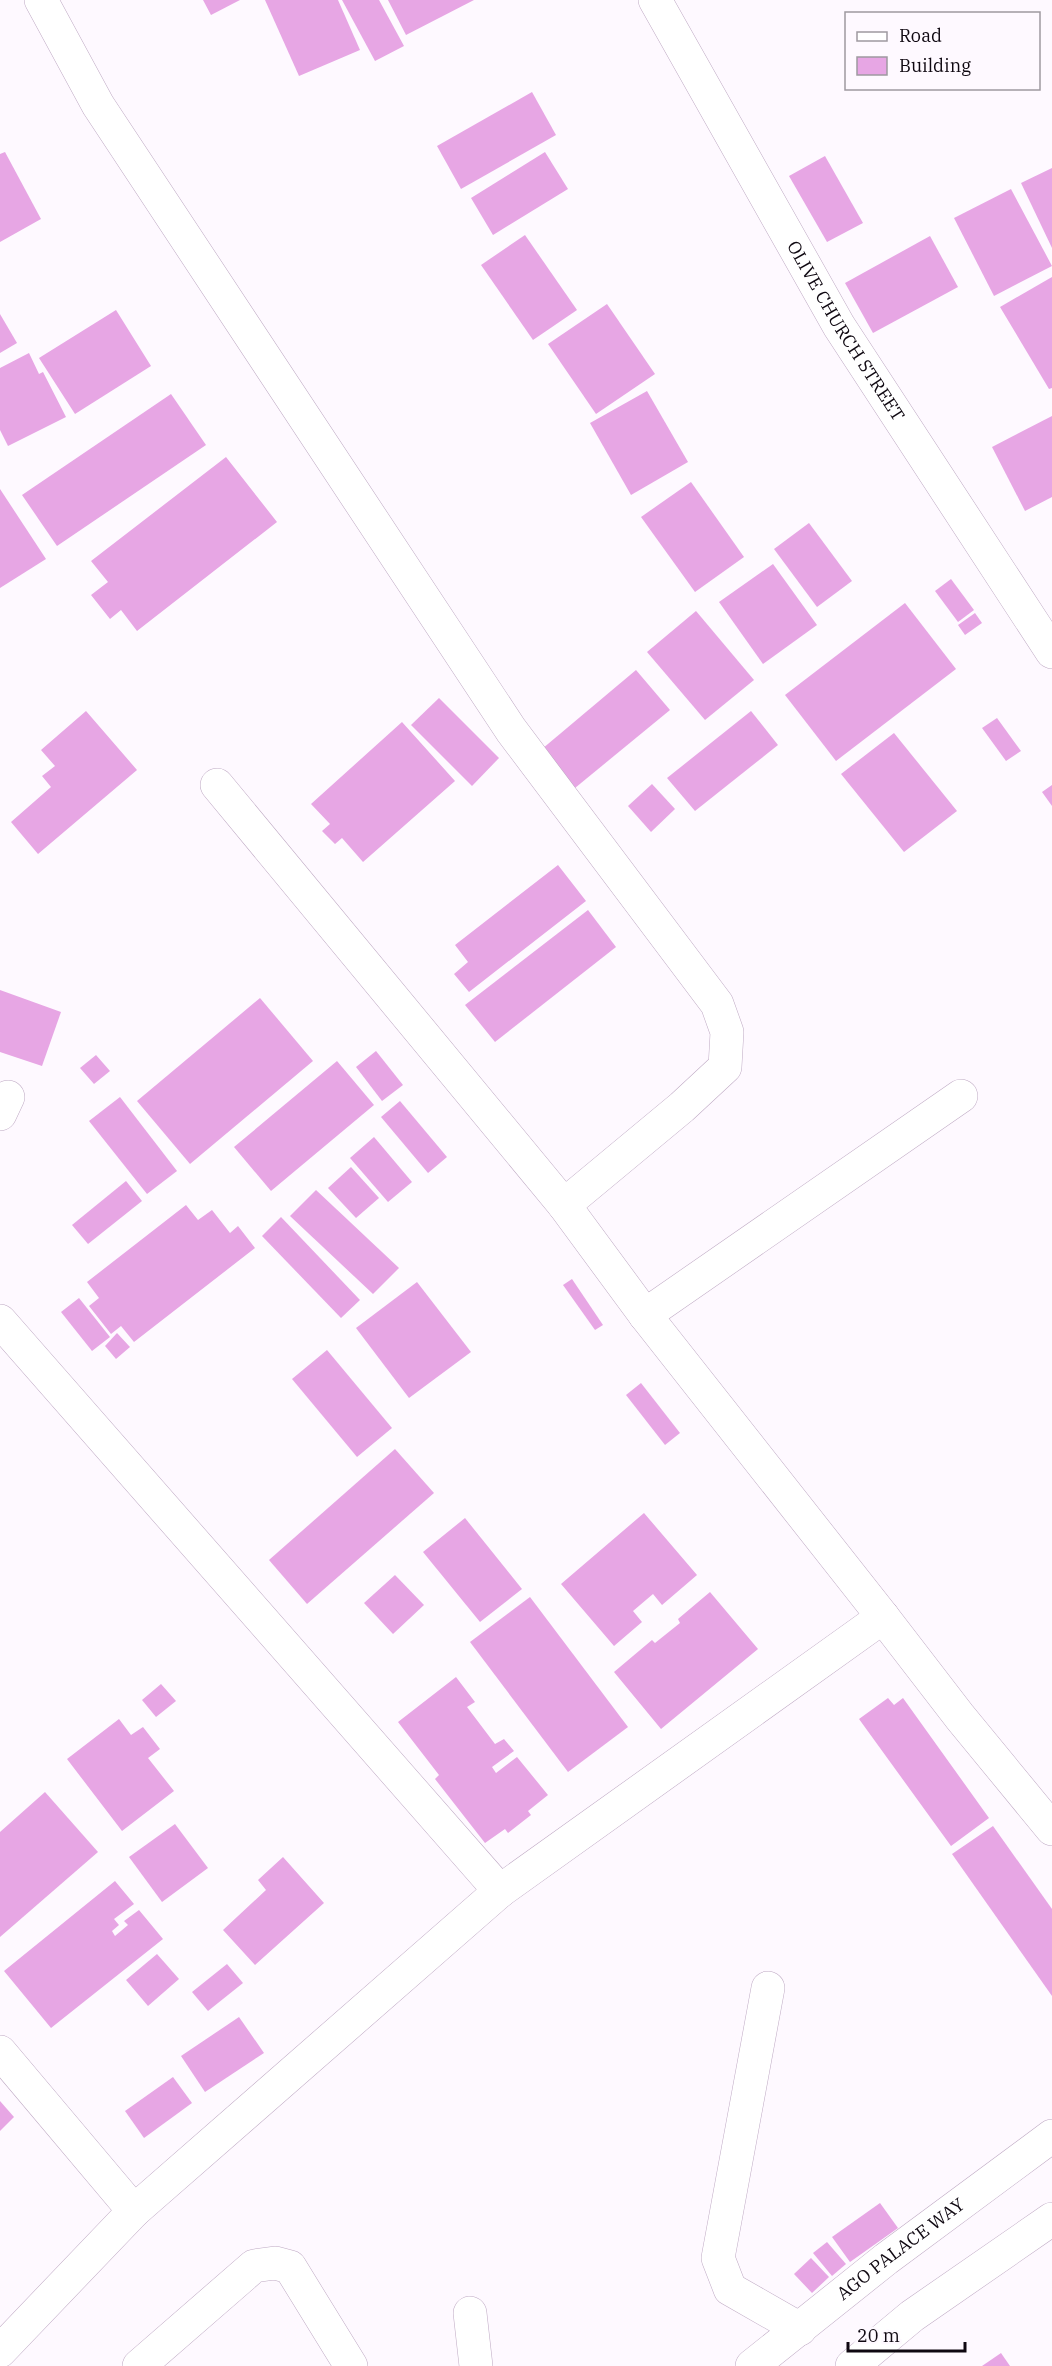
<svg xmlns="http://www.w3.org/2000/svg" width="1052" height="2366" font-family="'IBM Plex Serif',serif">
<style>
.building{fill:#e7a6e4}
.lines{fill:none;stroke-linecap:round;stroke-linejoin:round}
.minor-casing{stroke:#bfaac4;stroke-width:34}
.major-casing{stroke:#bfaac4;stroke-width:34}
.minor{stroke:#fff;stroke-width:33}
.major{stroke:#fff;stroke-width:33}
.labels{text-anchor:middle;stroke-width:4.5;stroke-linejoin:round;paint-order:stroke}
.street-label{font-size:18px;fill:#0f0811;stroke:#fef9ff}
</style>
<rect width="100%" height="100%" fill="#fef9ff"/>
<g class="building">
<polygon points="203,0 240,0 211,15"/>
<polygon points="265,0 338,0 360,50 299,76"/>
<polygon points="342,0 379,0 404,46 375,61"/>
<polygon points="388,0 474,0 406,35"/>
<polygon points="532,92 556,135 461,189 437,146"/>
<polygon points="5,152 41,219 0,242 0,154"/>
<polygon points="545,152 568,189 493,235 471,198"/>
<polygon points="825,156 863,223 827,242 789,176"/>
<polygon points="1052,168 1052,248 1021,183"/>
<polygon points="1011,189 1052,266 994,296 954,218"/>
<polygon points="525,235 577,310 533,340 481,265"/>
<polygon points="930,236 958,287 873,333 845,283"/>
<polygon points="1052,277 1052,388 1049,389 1000,307"/>
<polygon points="607,304 655,374 596,414 548,344"/>
<polygon points="116,310 151,366 75,414 39,358"/>
<polygon points="0,314 17,343 0,353"/>
<polygon points="29,353 39,374 43,372 66,417 8,446 0,430 0,368"/>
<polygon points="647,391 688,462 631,495 590,423"/>
<polygon points="171,394 206,445 57,546 22,495"/>
<polygon points="1052,416 1052,497 1025,511 992,447"/>
<polygon points="226,457 277,522 137,631 121,610 110,619 91,595 108,582 91,561"/>
<polygon points="691,482 744,557 695,592 641,517"/>
<polygon points="0,489 46,559 0,588"/>
<polygon points="809,523 852,581 817,607 774,549"/>
<polygon points="773,564 817,625 763,664 719,602"/>
<polygon points="951,579 974,610 958,622 935,591"/>
<polygon points="905,603 956,669 836,761 785,695"/>
<polygon points="696,611 754,680 705,720 647,652"/>
<polygon points="975,613 982,623 965,635 958,625"/>
<polygon points="636,670 670,710 575,788 542,749"/>
<polygon points="439,698 499,758 472,786 411,725"/>
<polygon points="86,711 137,770 38,854 11,822 51,787 42,776 55,766 41,750"/>
<polygon points="751,711 778,745 695,811 667,778"/>
<polygon points="997,718 1021,751 1006,761 982,728"/>
<polygon points="402,722 455,781 363,862 342,838 335,844 322,831 330,824 311,804"/>
<polygon points="894,733 957,811 904,852 841,774"/>
<polygon points="652,784 675,809 651,832 628,806"/>
<polygon points="1052,785 1052,806 1042,792"/>
<polygon points="558,865 586,901 469,992 454,974 468,962 455,945"/>
<polygon points="588,910 616,947 495,1042 465,1005"/>
<polygon points="0,990 61,1012 42,1066 0,1052"/>
<polygon points="260,998 313,1061 190,1164 137,1101"/>
<polygon points="376,1051 403,1085 382,1101 356,1067"/>
<polygon points="96,1055 110,1071 94,1084 80,1068"/>
<polygon points="337,1061 374,1105 271,1191 234,1147"/>
<polygon points="120,1097 177,1171 147,1194 89,1121"/>
<polygon points="400,1101 447,1157 428,1173 381,1117"/>
<polygon points="374,1137 412,1182 388,1202 350,1158"/>
<polygon points="351,1167 379,1198 356,1218 328,1188"/>
<polygon points="126,1181 142,1201 88,1244 72,1225"/>
<polygon points="316,1190 399,1268 373,1294 290,1216"/>
<polygon points="186,1205 198,1220 212,1210 230,1233 238,1226 255,1248 134,1342 121,1326 111,1334 89,1306 99,1298 87,1282"/>
<polygon points="281,1217 360,1300 341,1318 262,1236"/>
<polygon points="572,1279 603,1325 595,1330 563,1285"/>
<polygon points="417,1282 471,1352 409,1398 356,1328"/>
<polygon points="79,1298 110,1337 92,1351 61,1312"/>
<polygon points="117,1333 130,1347 116,1359 105,1346"/>
<polygon points="327,1350 392,1428 357,1457 292,1379"/>
<polygon points="641,1383 680,1433 665,1445 626,1395"/>
<polygon points="395,1449 434,1493 307,1604 269,1560"/>
<polygon points="644,1513 697,1575 662,1605 653,1594 633,1611 642,1622 614,1646 561,1584"/>
<polygon points="465,1518 522,1589 480,1622 423,1552"/>
<polygon points="395,1575 424,1605 393,1634 364,1603"/>
<polygon points="710,1592 758,1649 661,1729 614,1672 652,1640 655,1643 680,1623 678,1619"/>
<polygon points="530,1597 628,1727 568,1772 470,1642"/>
<polygon points="456,1677 475,1702 467,1707 495,1744 504,1739 514,1751 492,1767 496,1773 517,1757 548,1795 528,1811 531,1815 508,1833 505,1829 485,1843 435,1779 439,1775 398,1722"/>
<polygon points="161,1684 176,1701 156,1717 142,1700"/>
<polygon points="888,1698 894,1705 903,1698 989,1818 951,1846 859,1719"/>
<polygon points="119,1719 131,1735 143,1727 160,1749 148,1758 174,1791 122,1831 67,1759"/>
<polygon points="45,1792 98,1852 0,1937 0,1832"/>
<polygon points="175,1824 208,1868 162,1902 129,1857"/>
<polygon points="993,1826 1052,1909 1052,1996 952,1854"/>
<polygon points="283,1857 324,1903 255,1965 223,1930 266,1890 258,1880"/>
<polygon points="115,1881 134,1904 114,1919 119,1925 112,1931 115,1936 128,1925 124,1921 139,1910 163,1939 51,2028 4,1971"/>
<polygon points="157,1954 179,1979 148,2006 126,1980"/>
<polygon points="227,1964 243,1983 208,2011 192,1992"/>
<polygon points="239,2017 264,2053 205,2092 181,2056"/>
<polygon points="173,2077 192,2103 144,2138 125,2111"/>
<polygon points="0,2101 14,2117 0,2131"/>
<polygon points="880,2203 898,2228 850,2262 832,2237"/>
<polygon points="827,2242 846,2264 832,2276 813,2253"/>
<polygon points="811,2258 829,2277 812,2293 794,2274"/>
<polygon points="1001,2353 1010,2366 982,2366"/>
</g>
<g class="lines">
<g class="minor-casing">
<g id="minor">
<polyline points="41,0 98,105 511,730 717,1004 727,1032 725,1067 682,1107 564,1205"/>
<path id="s1" d="M655,0L839,326L1052,652"/>
<polyline points="217,785 564,1205 645,1315 883,1617 960,1717 1052,1829"/>
<polyline points="0,1114 8,1097"/>
<polyline points="645,1315 961,1096"/>
<polyline points="0,1321 500,1891"/>
<polyline points="768,1988 718,2258 730,2289 800,2329"/>
<polyline points="0,2052 134,2211"/>
<polyline points="470,2313 476,2366"/>
<polyline points="0,2351 134,2211 500,1891 883,1617"/>
<polyline points="139,2366 254,2266 275,2263 290,2267 351,2366"/>
</g>
</g>
<g class="major-casing">
<g id="major">
<path id="s2" d="M752,2366L886,2259L1052,2136"/>
<polyline points="852,2366 912,2316 1052,2219"/>
</g>
</g>
<use href="#minor" class="minor"/>
<use href="#major" class="major"/>
</g>
<g class="labels">
<g class="street-label">
<text dy="6" stroke="none"><textPath href="#s1" startOffset="382">OLIVE CHURCH STREET</textPath></text>
<text dy="6" stroke="none"><textPath href="#s2" startOffset="189">AGO PALACE WAY</textPath></text>
</g>
</g>
<rect x="845" y="12" width="195" height="78" fill="#fef9ff" stroke="#9e99a0" stroke-width="1.5"/>
<rect x="857" y="32" width="30" height="9" fill="#ffffff" stroke="#9e99a0" stroke-width="1.5"/>
<text x="899" y="42" font-size="18" fill="#0f0811">Road</text>
<rect x="857" y="57" width="30" height="18" fill="#e7a6e4" stroke="#9e99a0" stroke-width="1.5"/>
<text x="899" y="72" font-size="18" fill="#0f0811">Building</text>
<path d="M848 2342v9h117v-9" fill="none" stroke="#0f0811" stroke-width="3"/>
<text x="857" y="2342" font-size="18" fill="#0f0811" stroke="#fef9ff" stroke-width="4.5" paint-order="stroke">20 m</text>
</svg>
